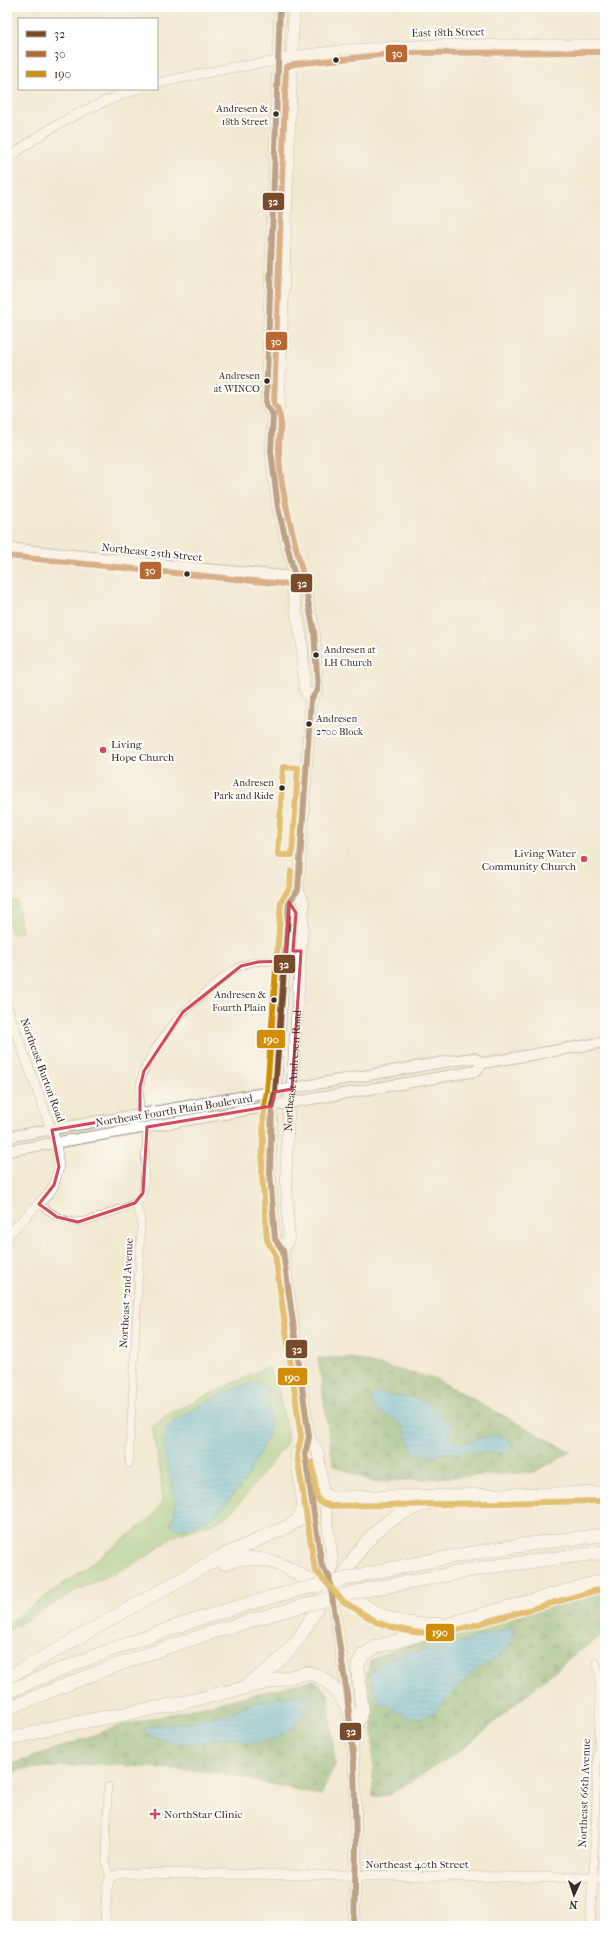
<svg xmlns="http://www.w3.org/2000/svg" width="612" height="1933" font-family="'IM FELL French Canon',serif">
<style>
.green{fill:#93c97b;stroke:#677a4c}
.forest{fill:url(#forest-firs);stroke:#586c44}
.water{fill:url(#water-rules);stroke:#4d727e}
.lines{fill:none;stroke-linecap:round;stroke-linejoin:round}
.minor-casing{stroke:#968a78;stroke-width:8}
.tertiary-casing{stroke:#968a78;stroke-width:10}
.secondary-casing{stroke:#968a78;stroke-width:12}
.primary-casing{stroke:#968a78;stroke-width:12}
.motorway-casing{stroke:#968a78;stroke-width:14}
.minor{stroke:#fff;stroke-width:7}
.tertiary{stroke:#fff;stroke-width:9}
.secondary{stroke:#fff;stroke-width:10}
.primary{stroke:#fff;stroke-width:11}
.motorway{stroke:#fff;stroke-width:13}
.motorway-bridge-casing{stroke:#968a78;stroke-width:14;stroke-linecap:butt}
.motorway-bridge{stroke:#fff;stroke-width:13}
.bus-1-casing{stroke:#fff;stroke-width:9}
.bus-2-casing{stroke:#fff;stroke-width:9}
.bus-3-casing{stroke:#fff;stroke-width:9}
.bus-1{stroke:#7a4b2a;stroke-width:6}
.bus-2{stroke:#ba6831;stroke-width:6}
.bus-3{stroke:#d18d06;stroke-width:6}
.marked{fill:none;stroke:#d1495b;stroke-width:3;stroke-linejoin:round}
.bus-dot{fill:#3b2a1e;stroke:#fff;stroke-width:1.5}
.poi-dot{fill:#d1495b;stroke:#fff;stroke-width:1.5}
.labels{text-anchor:middle;stroke-width:4;stroke-linejoin:round;paint-order:stroke}
.bus-label{font-size:10px;fill:#3b2a1e;stroke:#fff;text-anchor:end}
.street-label{font-size:11px;fill:#3b2a1e;stroke:#fff}
.poi-label{font-size:11px;fill:#3b2a1e;stroke:#fff;text-anchor:start}
.line-badge{stroke:#fff;stroke-width:1.5}
.badge-label{font-size:11px;text-anchor:middle;font-weight:bold;fill:#fff}
</style>
<defs>
<pattern id="forest-firs" width="22" height="20" patternUnits="userSpaceOnUse"><rect width="22" height="20" fill="#76ad6b"/><path d="M5 1l3.5 6h-7zM16 11l3.5 6h-7z" fill="#628d57"/></pattern>
<pattern id="water-rules" width="6" height="5" patternUnits="userSpaceOnUse"><rect width="6" height="5" fill="#5fbbdd"/><path d="M0 2.5h6" fill="none" stroke="#5098b3"/></pattern>
</defs>
<rect width="100%" height="100%" fill="#fff"/>
<filter id="ink" filterUnits="userSpaceOnUse"><feTurbulence type="fractalNoise" baseFrequency=".025" numOctaves="2"/><feDisplacementMap in="SourceGraphic" scale="8" xChannelSelector="R" yChannelSelector="G"/><feConvolveMatrix kernelMatrix="1 2 1 2 8 2 1 2 1" color-interpolation-filters="sRGB"/></filter>
<filter id="wash" filterUnits="userSpaceOnUse"><feTurbulence type="fractalNoise" baseFrequency=".012" numOctaves="4" result="noise"/><feDisplacementMap in="SourceGraphic" scale="16" xChannelSelector="R" yChannelSelector="G"/><feGaussianBlur stdDeviation="0.9" result="paint"/><feColorMatrix in="noise" values="0 0 0 0 0 0 0 0 0 0 0 0 0 0 0 0 0 1.4 0 .05"/><feComposite in="paint" operator="in"/></filter>
<g filter="url(#wash)">
<rect width="100%" height="100%" fill="#f2e9d1"/>
<g class="green">
<polygon points="17,901 22,932 12,933 7,920 7,903"/>
<polygon points="267,1367 277,1383 288,1437 286,1444 238,1505 229,1514 219,1521 174,1536 142,1560 77,1590 7,1631 7,1624 102,1556 155,1515 162,1501 161,1476 152,1427 168,1414"/>
</g>
<g class="forest">
<polygon points="318,1358 351,1358 436,1379 571,1452 534,1472 373,1482 333,1465"/>
<polygon points="605,1591 605,1633 571,1657 463,1749 389,1795 373,1797 373,1723 366,1676 371,1661 390,1650"/>
<polygon points="314,1680 328,1693 335,1764 321,1795 216,1772 100,1764 24,1769 7,1774 7,1766 116,1727"/>
</g>
<g class="water">
<path d="M251,1383H260L268,1389L270,1414L269,1434L245,1481L217,1514L192,1527L179,1529L170,1525L175,1511V1499L164,1450L167,1426C193,1408 221,1393 251,1383Z"/>
<path d="M380,1393L395,1396L411,1397L427,1403L446,1422L454,1425L455,1428L449,1431V1437L458,1444C475,1442 500,1425 513,1446L510,1451L495,1453L463,1451L426,1456L415,1451L410,1444L405,1429L395,1420L376,1410L371,1402L373,1395Z"/>
<polygon points="510,1628 515,1630 506,1649 495,1659 475,1670 435,1711 422,1718 406,1716 379,1701 370,1677 376,1666 404,1654 451,1645"/>
<path d="M295,1695H302L307,1699L308,1708C301,1717 291,1731 280,1736C273,1740 259,1743 250,1742C242,1742 235,1737 227,1737C217,1737 209,1741 200,1743C186,1746 156,1740 144,1732V1729L149,1726L189,1722L229,1713L257,1702Z"/>
</g>
</g>
<g filter="url(#ink)">
<g class="lines">
<g class="minor-casing">
<g id="minor">
<path d="M140,1115C140,1102 138,1088 142,1076C153,1041 185,1008 213,986C222,978 231,970 243,965C257,960 271,961 285,961"/>
<path d="M39,1204C69,1226 76,1226 110,1213C120,1209 130,1206 139,1201L142,1196L144,1188L147,1127"/>
<polyline points="129,1464 141,1229 141,1220 135,1203"/>
<polyline points="108,1786 106,1865 110,1877"/>
<polyline points="593,1878 599,1717 599,1673 596,1662"/>
</g>
</g>
<g class="tertiary-casing">
<g id="tertiary">
<polyline points="157,83 230,68 278,61 292,56 347,49 438,44 605,44"/>
<path d="M7,160C45,127 90,106 137,89"/>
<polyline points="7,1007 56,1142 59,1167 54,1185 49,1193 7,1236"/>
<polyline points="105,1926 107,1888 110,1877 122,1873 605,1878"/>
<polyline points="590,1926 593,1878"/>
</g>
</g>
<g class="secondary-casing">
<g id="secondary">
<polyline points="7,548 206,569 295,577"/>
<polyline points="7,1137 450,1061 474,1058 483,1063"/>
<polyline points="7,1151 476,1071 483,1063 605,1042"/>
</g>
</g>
<g class="primary-casing">
<g id="primary">
<polyline points="294,7 279,406 273,415 271,451 274,480 278,508 295,577 292,589 302,642 304,688 311,700"/>
<polyline points="273,415 266,405 280,7"/>
<path d="M295,577L305,586L314,631L318,689L311,700L298,890L289,902L275,1092L272,1106L270,1172L272,1202L275,1239L283,1251L309,1437L305,1454L307,1468L322,1567L329,1576C339,1639 350,1702 354,1765C357,1819 356,1873 354,1926"/>
<path id="s1" d="M283,1251L289,1237L286,1174L289,1103L292,1089L304,903L298,890"/>
<polyline points="309,1437 318,1452 333,1565 329,1576"/>
</g>
</g>
<g class="motorway-casing">
<g id="motorway">
<polyline points="324,1495 332,1498 605,1493"/>
<path d="M224,1563C266,1548 300,1573 333,1598C360,1537 389,1508 456,1496"/>
<path d="M362,1575C442,1557 523,1543 605,1535"/>
<path d="M343,1588C373,1616 397,1627 439,1624"/>
<polyline points="365,1590 488,1567 605,1552"/>
<polyline points="7,1678 220,1557 291,1525 298,1520 304,1507 297,1454 309,1437"/>
<path d="M250,1682C285,1663 309,1629 323,1593"/>
<path d="M7,1692C102,1651 198,1616 298,1590"/>
<path d="M7,1709C103,1668 201,1633 302,1606"/>
<polyline points="352,1739 362,1709 358,1673 358,1666 363,1655 376,1647 429,1632 452,1623 605,1580"/>
<path d="M7,1740L55,1727L177,1704L306,1673C328,1674 338,1694 349,1710"/>
</g>
</g>
<use href="#minor" class="minor"/>
<use href="#tertiary" class="tertiary"/>
<use href="#secondary" class="secondary"/>
<use href="#primary" class="primary"/>
<use href="#motorway" class="motorway"/>
<g class="motorway-bridge-casing">
<g id="motorway-bridge">
<polyline points="298,1590 362,1575"/>
<polyline points="302,1606 365,1590"/>
</g>
</g>
<use href="#motorway-bridge" class="motorway-bridge"/>
<g class="bus-1-casing">
<polyline id="bus-1" points="280,7 266,405 273,415 271,451 278,508 295,577 305,586 314,631 318,689 311,700 298,890 289,902 275,1092 272,1106 270,1172 275,1239 283,1251 309,1437 305,1454 307,1468 322,1567 329,1576 347,1694 354,1765 356,1846 354,1926"/>
</g>
<g class="bus-2-casing">
<g id="bus-2">
<polyline points="7,556 294,585"/>
<path d="M303,575C294,537 279,488 279,449C279,431 285,419 274,403L286,67L294,64L400,53L605,52"/>
</g>
</g>
<g class="bus-3-casing">
<g id="bus-3">
<polygon points="283,767 298,768 292,855 278,855"/>
<polyline points="291,871 290,887 281,901 267,1091 264,1106 262,1173 267,1240 275,1254 301,1437 297,1455 315,1570 343,1601 376,1622 394,1628 413,1632 433,1633 454,1631 605,1588"/>
<polyline points="312,1462 317,1498 320,1502 331,1506 605,1501"/>
</g>
</g>
<use href="#bus-1" class="bus-1"/>
<use href="#bus-2" class="bus-2"/>
<use href="#bus-3" class="bus-3"/>
</g>
</g>
<path d="M0 0H612V1933H0ZM289,902L296,913L293,951H301L292,1089L275,1092L272,1106L147,1127L143,1193L135,1203L78,1222L57,1217L39,1204L54,1185L59,1167L52,1130L140,1115V1087L144,1071L183,1012L241,966L258,962L285,961Z" fill="#f2e9d1" fill-opacity=".55" fill-rule="evenodd"/>
<path class="marked" d="M289,902L296,913L293,951H301L292,1089L275,1092L272,1106L147,1127L143,1193L135,1203L78,1222L57,1217L39,1204L54,1185L59,1167L52,1130L140,1115V1087L144,1071L183,1012L241,966L258,962L285,961Z"/>
<g class="bus-dot">
<circle cx="336" cy="60" r="3.5"/>
<circle cx="276" cy="114" r="3.5"/>
<circle cx="267" cy="381" r="3.5"/>
<circle cx="187" cy="574" r="3.5"/>
<circle cx="316" cy="655" r="3.5"/>
<circle cx="309" cy="724" r="3.5"/>
<circle cx="282" cy="788" r="3.5"/>
<circle cx="274" cy="1000" r="3.5"/>
</g>
<g class="poi-dot">
<circle cx="103" cy="750" r="4"/>
<circle cx="584" cy="859" r="4"/>
<path d="M153 1808h4v4h4v4h-4v4h-4v-4h-4v-4h4z"/>
</g>
<g class="labels">
<g class="bus-label">
<text x="268" y="112">Andresen &amp;<tspan x="268" dy="13">18th Street</tspan></text>
<text x="260" y="379">Andresen<tspan x="260" dy="13">at WINCO</tspan></text>
<text x="324" y="653" text-anchor="start">Andresen at<tspan x="324" dy="13">LH Church</tspan></text>
<text x="316" y="722" text-anchor="start">Andresen<tspan x="316" dy="13">2700 Block</tspan></text>
<text x="274" y="786">Andresen<tspan x="274" dy="13">Park and Ride</tspan></text>
<text x="266" y="998">Andresen &amp;<tspan x="266" dy="13">Fourth Plain</tspan></text>
</g>
<g class="street-label">
<text transform="translate(448 32) rotate(-1)" y="4">East 18th Street</text>
<text transform="translate(152 552) rotate(6)" y="4">Northeast 25th Street</text>
<text transform="translate(43 1070) rotate(70)" y="4">Northeast Burton Road</text>
<text dy="4" stroke="none"><textPath href="#s1" startOffset="182">Northeast Andresen Road</textPath></text>
<text transform="translate(174 1110) rotate(-9)" y="4">Northeast Fourth Plain Boulevard</text>
<text transform="translate(126 1293) rotate(-87)" y="4">Northeast 72nd Avenue</text>
<text transform="translate(584 1793) rotate(-88)" y="4">Northeast 66th Avenue</text>
<text x="417" y="1868">Northeast 40th Street</text>
</g>
<g class="poi-label">
<text x="111" y="748">Living<tspan x="111" dy="13">Hope Church</tspan></text>
<text x="576" y="857" text-anchor="end">Living Water<tspan x="576" dy="13">Community Church</tspan></text>
<text x="164" y="1818">NorthStar Clinic</text>
</g>
</g>
<g class="line-badge">
<rect x="385" y="44" width="23" height="19" rx="4" fill="#ba6831"/>
<rect x="262" y="192" width="23" height="19" rx="4" fill="#7a4b2a"/>
<rect x="265" y="331" width="23" height="20" rx="4" fill="#ba6831"/>
<rect x="139" y="561" width="23" height="19" rx="4" fill="#ba6831"/>
<rect x="290" y="573" width="23" height="20" rx="4" fill="#7a4b2a"/>
<rect x="273" y="954" width="23" height="20" rx="4" fill="#7a4b2a"/>
<rect x="256" y="1029" width="30" height="20" rx="4" fill="#d18d06"/>
<rect x="285" y="1339" width="23" height="20" rx="4" fill="#7a4b2a"/>
<rect x="277" y="1367" width="31" height="19" rx="4" fill="#d18d06"/>
<rect x="425" y="1623" width="30" height="19" rx="4" fill="#d18d06"/>
<rect x="339" y="1722" width="23" height="19" rx="4" fill="#7a4b2a"/>
</g>
<g class="badge-label">
<text x="397" y="57">30</text>
<text x="273" y="205">32</text>
<text x="276" y="345">30</text>
<text x="150" y="574">30</text>
<text x="302" y="587">32</text>
<text x="284" y="968">32</text>
<text x="271" y="1043">190</text>
<text x="297" y="1353">32</text>
<text x="292" y="1381">190</text>
<text x="440" y="1636">190</text>
<text x="351" y="1735">32</text>
</g>
<rect width="612" height="1933" fill="none" stroke="#fff" stroke-width="24"/>
<rect x="18" y="18" width="140" height="72" fill="#ffffff" stroke="#b1aaa5"/>
<rect x="26" y="31" width="20" height="6" fill="#7a4b2a" stroke="#b1aaa5"/>
<text x="54" y="38" font-size="12" fill="#3b2a1e">32</text>
<rect x="26" y="51" width="20" height="6" fill="#ba6831" stroke="#b1aaa5"/>
<text x="54" y="58" font-size="12" fill="#3b2a1e">30</text>
<rect x="26" y="71" width="20" height="6" fill="#d18d06" stroke="#b1aaa5"/>
<text x="54" y="78" font-size="12" fill="#3b2a1e">190</text>
<g transform="translate(574 1895) rotate(183)" stroke="#ffffff" stroke-width="3" paint-order="stroke">
<path d="M0-3L7 15L0 10L-7 15Z" fill="#3b2a1e"/>
<text y="-6" font-size="11" font-weight="bold" text-anchor="middle" fill="#3b2a1e">N</text>
</g>
</svg>
